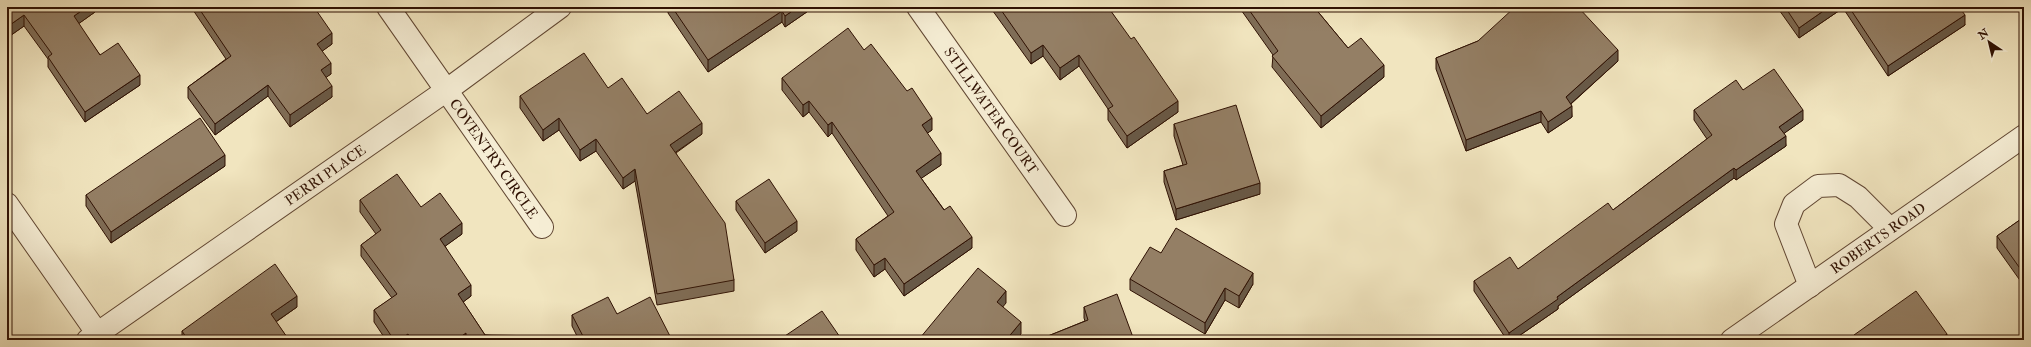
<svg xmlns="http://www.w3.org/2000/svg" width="2031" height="347" font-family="'IM FELL Double Pica',serif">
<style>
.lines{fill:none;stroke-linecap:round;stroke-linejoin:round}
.minor-casing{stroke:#604632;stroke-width:24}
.tertiary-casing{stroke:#604632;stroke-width:24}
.minor{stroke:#f6eed5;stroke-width:22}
.tertiary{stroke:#f6eed5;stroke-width:22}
.wall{fill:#7f6d57;stroke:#2f1103}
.shaded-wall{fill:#685947;stroke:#2f1103}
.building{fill:#947f65;stroke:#2f1103}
.labels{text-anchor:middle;stroke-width:3;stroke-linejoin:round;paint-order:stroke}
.street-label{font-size:14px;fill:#2f1103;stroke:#f6eed5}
</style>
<rect width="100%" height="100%" fill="#f1e5bf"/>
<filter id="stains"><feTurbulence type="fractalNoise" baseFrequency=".005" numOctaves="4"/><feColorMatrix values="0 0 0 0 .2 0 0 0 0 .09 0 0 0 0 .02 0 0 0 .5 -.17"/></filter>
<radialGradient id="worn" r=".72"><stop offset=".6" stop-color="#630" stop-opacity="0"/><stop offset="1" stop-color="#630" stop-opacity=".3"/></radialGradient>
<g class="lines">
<g class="minor-casing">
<g id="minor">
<path id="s1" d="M388,7L542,227"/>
<path id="s2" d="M918,7L1065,215"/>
<polyline points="1810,286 1786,224 1794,204 1818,186 1839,185 1858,197 1890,229"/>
<path id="s3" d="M88,340L447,90L560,7"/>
</g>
</g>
<g class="tertiary-casing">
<g id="tertiary">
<polyline points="7,204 102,340"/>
<path id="s4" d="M1732,340L2024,136"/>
</g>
</g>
<use href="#minor" class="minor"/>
<use href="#tertiary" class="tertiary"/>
</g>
<g class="wall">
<polygon points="7,7 95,7 95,12 78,24 100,55 140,85 85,122 48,67 48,59 24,26 7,38"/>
<polygon points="191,7 314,7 332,44 322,51 331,74 326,77 332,97 290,127 268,96 215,135 188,98 188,87 226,59"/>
<polygon points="668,7 814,7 785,27 782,22 708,72 668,13"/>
<polygon points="990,7 1108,7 1178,112 1127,148 1108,120 1108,109 1079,66 1060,80 1043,56 1031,64"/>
<polygon points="1239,7 1314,7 1348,48 1384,77 1321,128 1272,67 1273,55"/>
<polygon points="1777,7 1959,7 1965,25 1888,76 1843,8 1799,38"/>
<polygon points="1519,12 1618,61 1571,104 1572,117 1548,133 1541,122 1466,151 1436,69 1436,58 1478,41"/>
<polygon points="864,50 932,130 927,133 941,165 921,178 972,248 904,296 885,269 874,277 856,250 856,239 888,216 832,133 828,137 809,112 803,117 782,90 782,78"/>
<polygon points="608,88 647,114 702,134 676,153 734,280 734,291 657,305 635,181 623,189 596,151 580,161 559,130 543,141 520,108 520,96"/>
<polygon points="1743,90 1803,120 1784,133 1786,146 1736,180 1734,178 1558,306 1558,309 1513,340 1507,340 1474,291 1474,281 1518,269 1613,210 1707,139 1694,120 1694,110"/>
<polygon points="1174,124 1260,194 1176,220 1164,182 1164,171 1183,165 1174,136"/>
<polygon points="225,166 111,243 86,206 86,195"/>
<polygon points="360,200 421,207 462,234 445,246 471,296 463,302 485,335 547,340 386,340 374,322 374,310 392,298 361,256 361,245 376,234 360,212"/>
<polygon points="736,201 797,231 765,253 736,210"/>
<polygon points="2024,217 2024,286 1997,248 1997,236"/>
<polygon points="1161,253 1253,284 1239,308 1225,300 1205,334 1130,290 1130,279"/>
<polygon points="297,307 276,322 289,340 182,340 182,331"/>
<polygon points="1084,307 1134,340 1048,340 1048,336 1085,321 1084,318"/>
<polygon points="617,314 672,340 579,340 572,326 572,315"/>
<polygon points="1854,335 1947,340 1854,340"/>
</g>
<g class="shaded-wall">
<polygon points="87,7 95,7 95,12 74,27 74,16"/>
<polygon points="798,7 814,7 785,27 785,16"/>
<polygon points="1829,7 1843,7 1843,8 1799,38 1799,28"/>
<polygon points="782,11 782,22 708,72 708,60"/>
<polygon points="24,15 24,26 7,38 7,27"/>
<polygon points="1965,15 1965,25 1888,76 1888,66"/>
<polygon points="332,33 332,44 317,55 317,44"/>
<polygon points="1043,45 1043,56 1031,64 1031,53"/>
<polygon points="1618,50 1618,61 1566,108 1566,97"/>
<polygon points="1079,55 1079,66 1060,80 1060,68"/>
<polygon points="331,63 331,74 321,81 321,70"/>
<polygon points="1384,65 1384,77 1321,128 1321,116"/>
<polygon points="140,75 140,85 85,122 85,112"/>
<polygon points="268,85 268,96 215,135 215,124"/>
<polygon points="332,86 332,97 290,127 290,115"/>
<polygon points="809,101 809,112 803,117 803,105"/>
<polygon points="1178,101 1178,112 1127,148 1127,136"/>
<polygon points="1572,106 1572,117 1548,133 1548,122"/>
<polygon points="1803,110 1803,120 1779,137 1779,127"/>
<polygon points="1541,111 1541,122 1466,151 1466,140"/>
<polygon points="559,118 559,130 543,141 543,130"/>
<polygon points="932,118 932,130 922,137 922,125"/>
<polygon points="832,122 832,133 828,137 828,125"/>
<polygon points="702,123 702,134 670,156 670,145"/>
<polygon points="1786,136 1786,146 1736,180 1736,170"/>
<polygon points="596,139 596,151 580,161 580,150"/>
<polygon points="941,153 941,165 916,182 916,171"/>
<polygon points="225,155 225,166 111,243 111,232"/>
<polygon points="1734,168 1734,178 1558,306 1558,309 1513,340 1509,340 1509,333 1557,297"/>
<polygon points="635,169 635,181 623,189 623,178"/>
<polygon points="1260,183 1260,194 1176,220 1176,209"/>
<polygon points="797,221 797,231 765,253 765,243"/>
<polygon points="462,223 462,234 440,250 440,239"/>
<polygon points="972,237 972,248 904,296 904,284"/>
<polygon points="885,258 885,269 874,277 874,265"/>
<polygon points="1253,273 1253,284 1239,308 1239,296"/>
<polygon points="471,285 471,296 458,306 458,294"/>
<polygon points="1225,288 1225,300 1205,334 1205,323"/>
<polygon points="1006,291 1006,303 997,314 997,302"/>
<polygon points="297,296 297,307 271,325 271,314"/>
<polygon points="1021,322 1021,334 1015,340 1006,340"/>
<polygon points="466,333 466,340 456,340"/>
<polygon points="408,334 408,340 399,340"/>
<polygon points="1947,334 1947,340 1939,340"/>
</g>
<g class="building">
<polygon points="7,7 87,7 74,16 100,55 118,43 140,75 85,112 48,57 52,54 24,15 7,27"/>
<polygon points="198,7 314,7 332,33 317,44 331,63 321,70 332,86 290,115 268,85 215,124 188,87 231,56"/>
<polygon points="672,7 798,7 785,16 782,11 708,60"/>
<polygon points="999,7 1108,7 1131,39 1134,37 1178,101 1127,136 1108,109 1113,106 1079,55 1060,68 1043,45 1031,53"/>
<polygon points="1247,7 1314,7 1348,48 1361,38 1384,65 1321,116 1272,56 1278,51"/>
<polygon points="1515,7 1519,12 1524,7 1578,7 1618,50 1566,97 1572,106 1548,122 1541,111 1466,140 1436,58 1478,41"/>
<polygon points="1785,7 1829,7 1799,28"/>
<polygon points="1849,7 1959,7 1965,15 1888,66"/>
<polygon points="848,28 864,50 871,44 907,91 912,88 932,118 922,125 941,153 916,171 944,210 950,206 972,237 904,284 885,258 874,265 856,239 894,212 832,122 828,125 809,101 803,105 782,78"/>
<polygon points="584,53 608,88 622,78 647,114 679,91 702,123 670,145 725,223 734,280 657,294 635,169 623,178 596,139 580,150 559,118 543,130 520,96"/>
<polygon points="1774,69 1803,110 1779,127 1786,136 1736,170 1734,168 1557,297 1558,299 1509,333 1474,281 1510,257 1518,269 1608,203 1613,210 1712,135 1694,110 1736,80 1743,90"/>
<polygon points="1236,105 1260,183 1176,209 1164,171 1187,164 1174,124"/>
<polygon points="200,118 225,155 111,232 86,195"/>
<polygon points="397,174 421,207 440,193 462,223 440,239 471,285 458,294 485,335 547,336 547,340 466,340 466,333 456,340 412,340 408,334 399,340 394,340 374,310 397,294 361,245 381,230 360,200"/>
<polygon points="769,179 797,221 765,243 736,201"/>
<polygon points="2024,217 2024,274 1997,236"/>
<polygon points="1176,228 1253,273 1239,296 1225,288 1205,323 1130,279 1150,247 1161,253"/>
<polygon points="275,264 297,296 271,314 289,340 188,340 182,331"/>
<polygon points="978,268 1006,291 997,302 1021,322 1006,340 922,340 920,338"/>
<polygon points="1916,291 1947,334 1939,340 1857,340 1854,335"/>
<polygon points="1117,294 1134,340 1050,340 1048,336 1088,320 1084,307"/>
<polygon points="608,297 617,314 650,297 672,340 585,340 572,315"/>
<polygon points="822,311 842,340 779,340"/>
</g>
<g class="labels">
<g class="street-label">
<text dy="5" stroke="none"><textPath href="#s2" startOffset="127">STILLWATER COURT</textPath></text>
<text dy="5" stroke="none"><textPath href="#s1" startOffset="185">COVENTRY CIRCLE</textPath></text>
<text dy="5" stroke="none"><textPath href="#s3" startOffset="289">PERRI PLACE</textPath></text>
<text dy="5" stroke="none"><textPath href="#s4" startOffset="178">ROBERTS ROAD</textPath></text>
</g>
</g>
<rect width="2031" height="347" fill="none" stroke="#f1e5bf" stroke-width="24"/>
<rect x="8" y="8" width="2015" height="331" fill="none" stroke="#2f1103" stroke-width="2"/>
<rect x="12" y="12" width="2007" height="323" fill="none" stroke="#2f1103"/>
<g transform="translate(1989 42) rotate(325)" stroke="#f6eed5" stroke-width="3" paint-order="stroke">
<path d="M0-3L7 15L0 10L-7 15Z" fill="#2f1103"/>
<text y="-6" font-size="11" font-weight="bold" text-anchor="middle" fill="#2f1103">N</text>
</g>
<rect width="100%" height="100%" filter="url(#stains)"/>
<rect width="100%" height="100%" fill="url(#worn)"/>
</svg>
